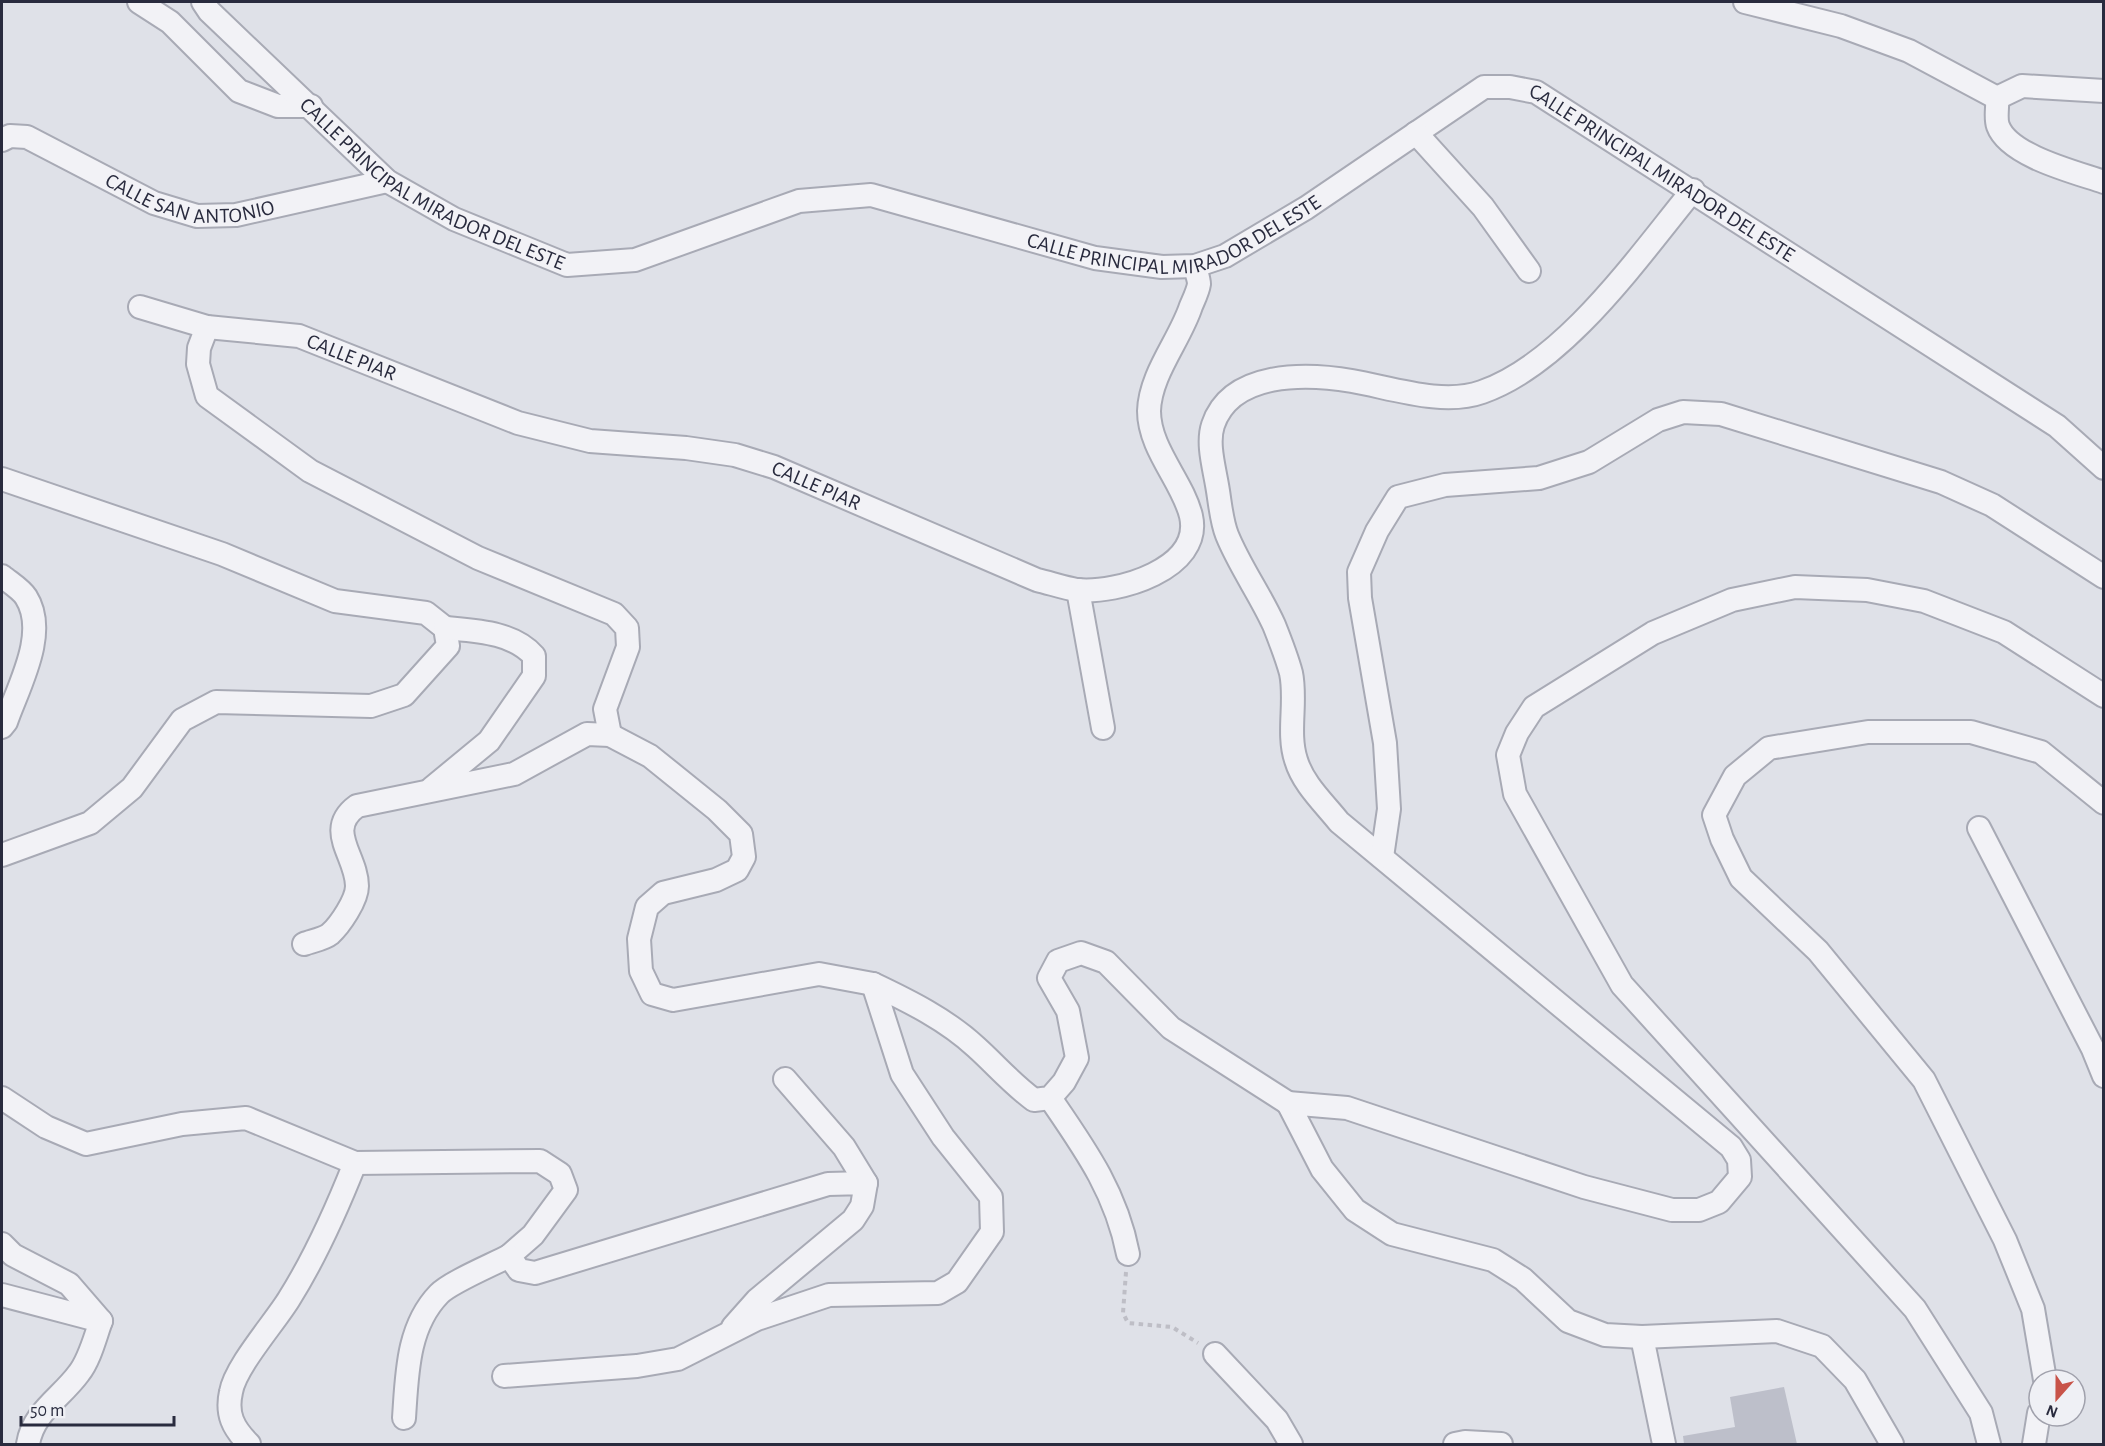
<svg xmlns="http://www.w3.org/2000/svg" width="2105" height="1446" font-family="'Alegreya Sans',sans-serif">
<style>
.building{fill:#bdbfca}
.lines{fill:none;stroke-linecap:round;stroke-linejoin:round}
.street-casing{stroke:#a8aab5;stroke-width:26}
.path{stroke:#bebec6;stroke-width:4;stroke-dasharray:4.5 4.5;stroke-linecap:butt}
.street{stroke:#f2f2f6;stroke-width:22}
.labels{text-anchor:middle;stroke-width:4.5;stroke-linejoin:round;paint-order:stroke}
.street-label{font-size:21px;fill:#292b3e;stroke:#eff0f5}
</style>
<rect width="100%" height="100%" fill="#dfe1e8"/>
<polygon class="building" points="1784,1387 1797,1444 1684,1444 1683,1436 1735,1427 1730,1397"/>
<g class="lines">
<g class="street-casing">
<g id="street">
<polyline points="139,2 170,22 239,91 278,106 311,106"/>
<path id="s1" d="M203,2L209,11L387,181L454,219L567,265L635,260L799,201L871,195L1095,258L1162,267L1195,266L1225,256L1306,208L1484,87H1510L1536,92L2057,426L2104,468"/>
<polyline points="1745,2 1841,26 1909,51 1997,98"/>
<path d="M1997,98C1998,106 1995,118 1998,126C2009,156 2075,172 2104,182"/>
<polyline points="1997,98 2022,86 2104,91"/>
<polyline points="1416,133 1483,207 1529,271"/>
<path id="s2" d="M2,140L10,136L27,137L154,203L197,216L236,215L387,181"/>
<path d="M1693,190C1638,257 1565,363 1482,392C1443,406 1392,388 1352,381C1306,373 1231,371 1213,425C1207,443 1214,467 1217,485C1220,501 1221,520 1227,535C1240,567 1260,594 1274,625C1280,640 1287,658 1291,673C1297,701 1287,733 1296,760C1303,784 1324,803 1339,822L1731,1147L1739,1160L1740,1177L1719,1202L1699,1210H1672L1584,1187L1347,1108L1288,1103L1322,1169L1355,1210L1392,1234L1493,1260L1523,1279L1568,1321L1605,1335L1642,1337L1777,1331L1822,1346L1855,1380L1892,1444"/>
<path id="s3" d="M140,307L207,327L299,336L518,423L590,441L686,448L735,455L774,467L1037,580C1050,583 1064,588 1077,590C1117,594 1203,569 1191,516C1183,482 1149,449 1149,411C1150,374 1180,340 1191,306C1194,299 1198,291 1199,284C1199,279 1196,272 1195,266"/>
<polyline points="207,327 199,348 198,364 207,396 310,471 478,558 614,614 627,628 628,647 605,709 610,735"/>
<polyline points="2,479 222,554 335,601 426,613 445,628 448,646 404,695 371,706 216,702 182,720 132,788 90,823 2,855"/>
<path d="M2,576C9,582 21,589 26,597C49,633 18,687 6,722L2,727"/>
<polyline points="1078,590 1103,728"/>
<path d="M432,788L489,741L534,676V656C513,632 476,631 445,628"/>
<polyline points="1979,828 2093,1049 2104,1076"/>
<polyline points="1382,857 1389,809 1385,743 1360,598 1359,572 1377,531 1398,497 1445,485 1539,478 1589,462 1658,420 1683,412 1721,414 1941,482 1992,505 2104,577"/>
<path d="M304,944C312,941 324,939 330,934C340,925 357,900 357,886C357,856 324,830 357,806L514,774L587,734L610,735L650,756L717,810L741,834L744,857L737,870L716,880L663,893L647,907L639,939L641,971L652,994L673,1000L819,974L873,984"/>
<polyline points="785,1079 844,1147 866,1183"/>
<polyline points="2,1098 46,1127 86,1144 182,1124 246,1118 355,1163 540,1161 560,1174 566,1190 533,1235 509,1256 519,1270 535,1273 828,1184 866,1183 862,1206 853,1220 757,1300 733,1327"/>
<path d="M1050,1098C1085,1149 1116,1192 1128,1254"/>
<path d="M2,1244L13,1255L69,1284L101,1321C95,1337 90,1359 79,1373C61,1398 33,1412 28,1444"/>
<polyline points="2,1295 101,1321"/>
<polyline points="1642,1337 1664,1444"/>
<polyline points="1215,1354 1277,1420 1291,1444"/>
<path d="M504,1376L637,1366L678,1359L757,1319L829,1295L938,1293L957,1282L992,1232L991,1197L943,1137L902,1074L873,984C909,1001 947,1020 976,1047C996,1065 1012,1084 1034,1100L1050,1098L1064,1082L1077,1058L1068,1011L1049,978L1058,961L1081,953L1106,962L1171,1028L1288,1103"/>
<polyline points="2045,1380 2033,1309 2005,1240 1924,1080 1818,951 1741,878 1722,839 1714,815 1735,776 1769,748 1868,732 1971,732 2041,752 2104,803"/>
<path d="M404,1418C407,1375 407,1327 439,1294C451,1282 492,1265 509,1256"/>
<path d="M249,1444C233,1428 226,1414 231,1392C235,1367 275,1322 289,1299C316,1256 336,1211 355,1163"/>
<polyline points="1455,1444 1465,1442 1501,1444"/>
<polyline points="1989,1444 1981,1413 1915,1309 1622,985 1515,794 1508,755 1517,733 1534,707 1653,633 1732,600 1795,587 1867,590 1924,601 2004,632 2104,696"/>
<polyline points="2034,1444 2039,1413"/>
</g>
</g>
<polyline class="path" points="1126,1272 1123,1313 1128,1323 1172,1327 1198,1343"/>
<use href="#street" class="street"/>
</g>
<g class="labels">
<g class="street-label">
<text dy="7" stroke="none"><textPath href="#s1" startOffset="1647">CALLE PRINCIPAL MIRADOR DEL ESTE</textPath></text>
<text dy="7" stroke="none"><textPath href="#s1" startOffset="297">CALLE PRINCIPAL MIRADOR DEL ESTE</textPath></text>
<text dy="7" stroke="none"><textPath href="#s2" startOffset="204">CALLE SAN ANTONIO</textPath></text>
<text dy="7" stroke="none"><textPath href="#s1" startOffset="1089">CALLE PRINCIPAL MIRADOR DEL ESTE</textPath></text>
<text dy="7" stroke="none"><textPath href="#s3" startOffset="219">CALLE PIAR</textPath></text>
<text dy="7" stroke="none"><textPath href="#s3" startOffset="705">CALLE PIAR</textPath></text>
</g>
</g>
<rect width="2105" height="1446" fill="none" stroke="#292b3e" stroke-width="6"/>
<g transform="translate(2057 1398) rotate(201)"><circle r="28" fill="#eff0f5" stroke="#a0a1ac" stroke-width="1.5"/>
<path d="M0-4.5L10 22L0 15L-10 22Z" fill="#c85349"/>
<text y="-9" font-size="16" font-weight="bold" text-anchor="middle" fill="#292b3e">N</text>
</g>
<path d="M21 1416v9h153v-9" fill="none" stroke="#292b3e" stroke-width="3"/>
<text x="30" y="1416" font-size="18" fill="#292b3e" stroke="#eff0f5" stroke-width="4.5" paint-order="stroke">50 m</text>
</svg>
